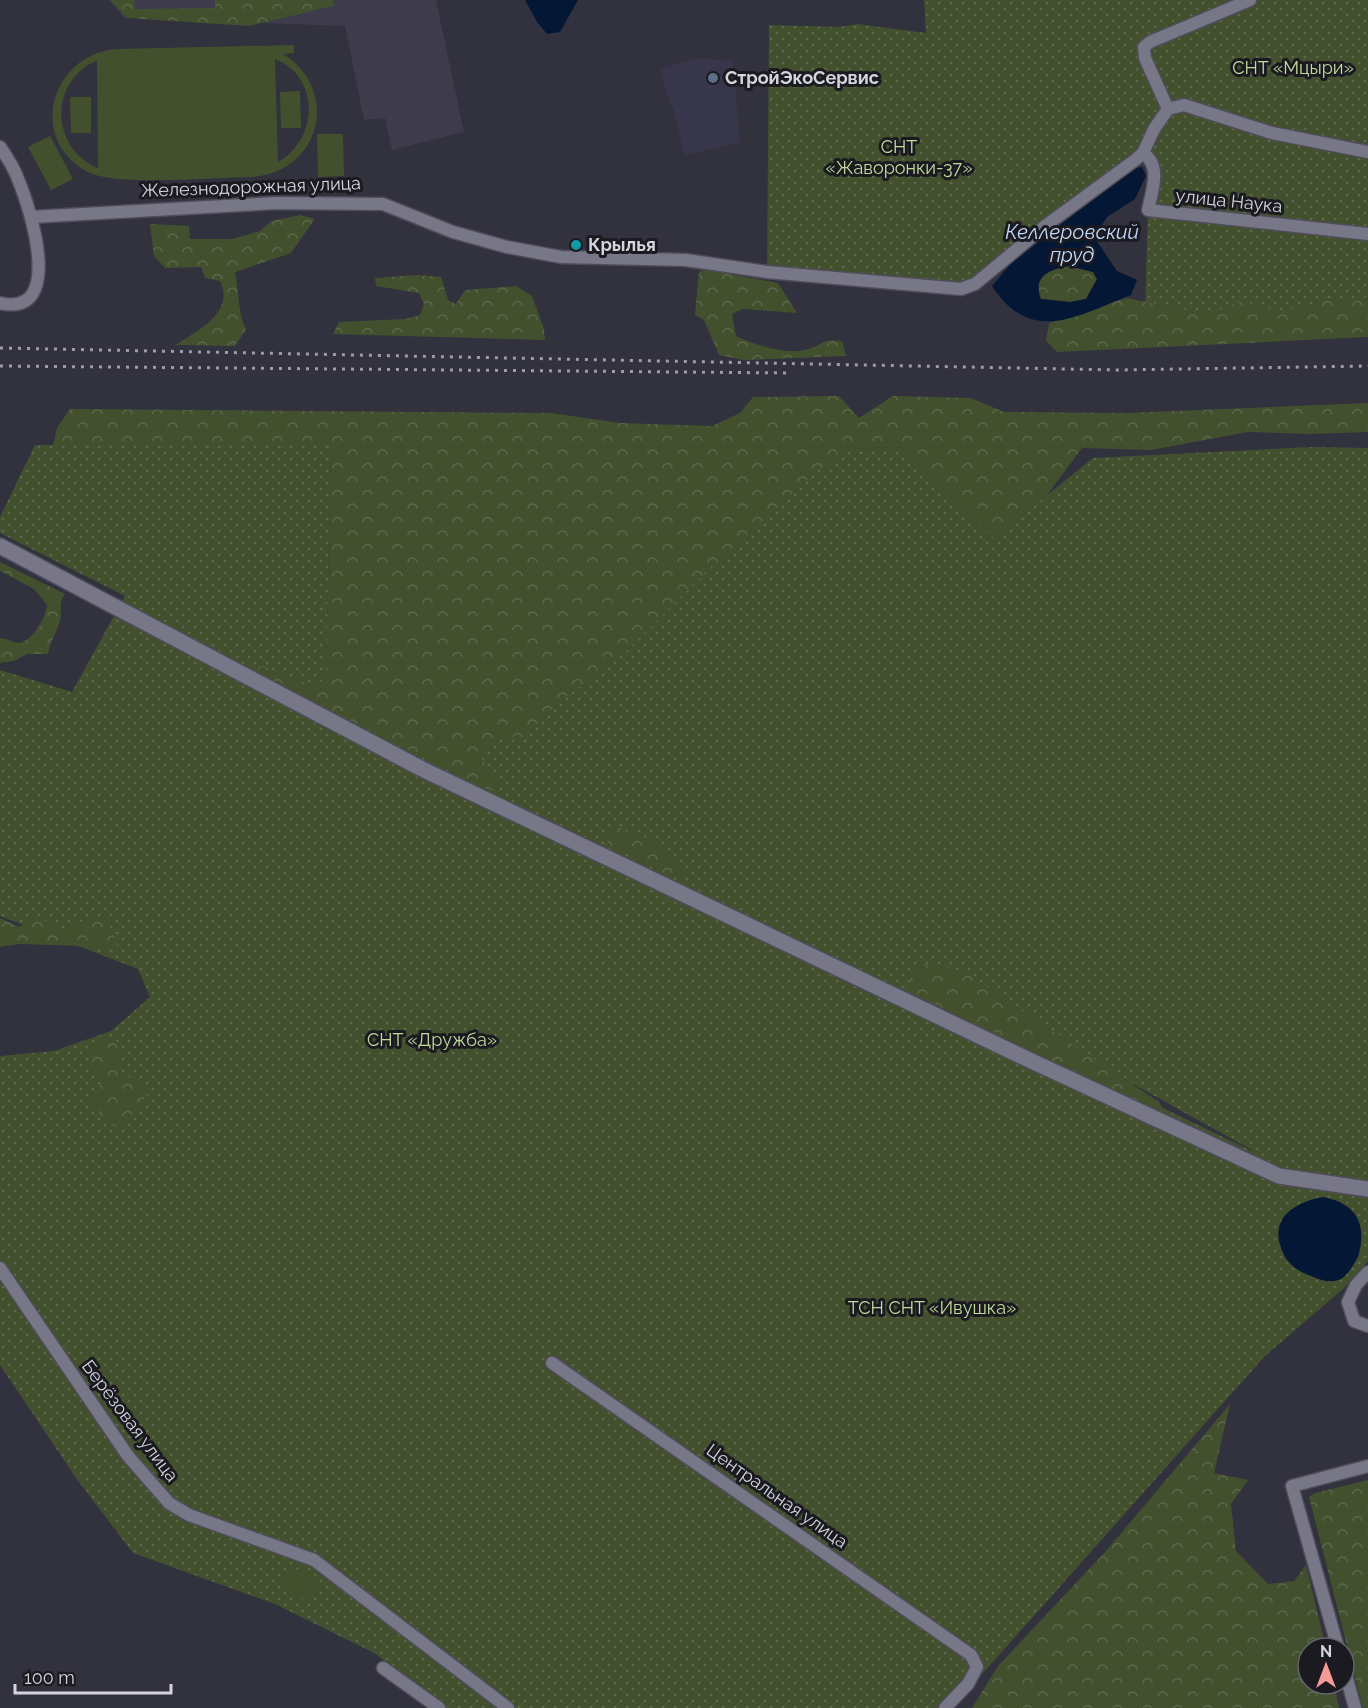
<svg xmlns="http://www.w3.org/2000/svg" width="1368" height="1708" font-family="Raleway,sans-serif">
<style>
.built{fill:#38364a}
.education{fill:#3d3b4c}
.green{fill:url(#green-dots);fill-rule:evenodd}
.forest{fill:url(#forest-crowns)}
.pitch{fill:#42502e;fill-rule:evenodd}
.water{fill:#041835;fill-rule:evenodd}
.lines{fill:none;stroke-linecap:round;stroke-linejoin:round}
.street-casing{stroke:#4e4d59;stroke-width:15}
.secondary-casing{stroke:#4e4d59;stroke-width:18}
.street{stroke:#787787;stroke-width:12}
.secondary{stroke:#787787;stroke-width:15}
.rail{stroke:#9d9ca7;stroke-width:3;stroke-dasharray:3 6;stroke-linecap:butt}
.service-dot{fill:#5c6f8a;stroke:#1a1a20;stroke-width:2}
.culture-dot{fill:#0f9aa8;stroke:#1a1a20;stroke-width:2}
.labels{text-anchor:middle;stroke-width:6;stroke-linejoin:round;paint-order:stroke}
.park-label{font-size:18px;fill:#c1dc9a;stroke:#1a1a20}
.poi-label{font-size:18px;font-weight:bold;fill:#d4d4dd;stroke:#1a1a20;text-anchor:start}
.street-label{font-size:18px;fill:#d4d4dd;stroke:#1a1a20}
.water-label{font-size:20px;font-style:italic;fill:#c2dafd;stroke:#1a1a20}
</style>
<defs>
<pattern id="green-dots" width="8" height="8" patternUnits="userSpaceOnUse" patternTransform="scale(1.5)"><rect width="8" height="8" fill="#42502e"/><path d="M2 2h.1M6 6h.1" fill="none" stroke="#5c684c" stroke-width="1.8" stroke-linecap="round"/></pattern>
<pattern id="forest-crowns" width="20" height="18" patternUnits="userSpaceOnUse" patternTransform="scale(1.5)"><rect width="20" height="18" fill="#42502e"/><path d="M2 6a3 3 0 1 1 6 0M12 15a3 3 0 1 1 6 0" fill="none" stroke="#5c684c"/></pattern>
</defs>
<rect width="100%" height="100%" fill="#32313e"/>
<polygon class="built" points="696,58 733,61 740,143 684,155 674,112 663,83 661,69"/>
<polygon class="education" points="109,0 436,0 464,132 392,150 385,118 364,120 345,26 124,18"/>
<g class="green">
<polygon points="924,0 1368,0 1368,320 1156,340 1145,308 1148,210 1154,177 1147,154 968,288 767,272 769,25 839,27 857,24 926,33"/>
<path d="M35,445H331L326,678L817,458L851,449L900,447L994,538L1093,458L1312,447L1368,448V1261L1343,1289L1265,1356L952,1708H448L374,1653L275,1604L133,1553L76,1478L0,1365V1056L54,1051L111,1031L150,997L138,969L0,916V670L72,692L125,596L0,533V517ZM953,984L1252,1150V1151L1029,1043Z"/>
</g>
<g class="forest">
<polygon points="110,0 134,0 135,9 215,8 215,0 333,0 333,6 249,26 127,18"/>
<path d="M300,215L315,219L291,253L235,272C239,290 238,315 246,329L235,346L176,345C198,330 235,313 220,281L205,278L201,267L165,268L154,256L150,224L189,226L190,239H232L260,231L272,221Z"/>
<path d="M1069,266L1093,272L1097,279L1086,299L1070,302L1041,299C1032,277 1049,269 1069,266Z"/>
<path d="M706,270L778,283L797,313L742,309L732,314L736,336C755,345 790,357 811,348C827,342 822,339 842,341L846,356L743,360L719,355L704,320L695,315L699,271Z"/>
<polygon points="417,275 441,277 448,300 456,304 465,290 516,286 532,296 544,329 545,340 333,334 339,322 405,319 420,315 424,304 419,293 376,286 375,278"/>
<polygon points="1368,297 1368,337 1057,352 1046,341 1049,323 1126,298 1209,314 1242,301 1280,312 1326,301"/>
<polygon points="839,396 859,418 893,396 971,398 1004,412 1126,413 1368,403 1368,432 1310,434 1248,432 1151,450 1082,448 1047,495 994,538 900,447 851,449 816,472 710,568 629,649 560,701 523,737 497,736 482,759 500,784 498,791 488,790 257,673 259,667 263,666 313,686 326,678 331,445 53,445 57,428 70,409 551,413 620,423 712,426 740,413 753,397"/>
<path d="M0,562L65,594C59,602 61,607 61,617C59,629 50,641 48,654H27L14,661L0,663V638C7,638 13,643 19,643C33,641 46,617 47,605L34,589L0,571Z"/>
<polygon points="616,827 638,832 686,868 684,878 664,873 609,845 606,837 609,829"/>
<polygon points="0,918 19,927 32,919 47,921 61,933 86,919 107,918 118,947 20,944 0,947"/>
<polygon points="922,964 943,964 974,978 1159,1102 1165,1112 1216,1137 1217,1141 910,992 911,978"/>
<path d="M107,1039L117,1041L119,1071L151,1090C140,1102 132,1119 119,1128L107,1123L89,1099L91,1093L102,1084L84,1049Z"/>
<polygon points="1230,1404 1214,1473 1248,1480 1231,1504 1236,1551 1268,1584 1294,1581 1306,1565 1326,1648 1308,1648 1308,1684 1334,1684 1339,1708 972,1708 998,1666 1106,1551"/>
<polygon points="1368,1480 1368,1708 1363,1708 1309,1497 1315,1493"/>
</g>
<g class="pitch">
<path d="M294,45V53L283,54C341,90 321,172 252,177C216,177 117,187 88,172C26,140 51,53 118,49ZM275,59C321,77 318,140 278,162ZM96,61L97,62L98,168C51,149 48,82 96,61Z"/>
<polygon points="300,91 301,128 281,128 280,92"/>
<polygon points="70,97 91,97 91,133 71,133"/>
<polygon points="317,134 343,134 344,176 318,177"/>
<polygon points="50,136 73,179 51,190 28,147"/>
<polygon points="290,1565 319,1584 307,1602 278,1583"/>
</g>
<g class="water">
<polygon points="525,0 578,0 560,32 547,34 537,22"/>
<path d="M1142,167L1146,176L1135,199L1107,217L1094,237L1117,271L1137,280L1131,295C1077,316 1031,346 992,286L1013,261L1134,168ZM1069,266L1093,272L1097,279L1086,299L1070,302L1041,299C1032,277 1049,269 1069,266Z"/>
<path d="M1323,1197C1356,1203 1368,1224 1358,1257C1354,1264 1348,1275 1341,1279C1329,1285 1316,1278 1306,1274C1298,1271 1289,1264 1285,1257C1266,1221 1291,1203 1323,1197Z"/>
</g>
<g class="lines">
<g class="street-casing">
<g id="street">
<polyline points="1168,109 1145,58 1144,47 1150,42 1250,0"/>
<path d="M0,147C7,157 14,168 18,179C30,208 66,318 0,303"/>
<path d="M1143,153C1162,166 1152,191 1148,210L1368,234"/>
<polyline points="31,217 276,203 383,204 453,232 507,247 561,257 686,260 767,272 961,289 975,284 1045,226 1135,160 1143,153 1154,129 1168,109 1184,105 1272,133 1368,152"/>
<polyline points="0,1268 128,1456 169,1503 189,1515 314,1560 508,1708"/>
<polyline points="1368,1272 1356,1285 1348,1302 1354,1321 1368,1326"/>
<polyline points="552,1363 971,1655 977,1667 968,1684 945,1708"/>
<polyline points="1338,1648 1292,1486 1368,1466"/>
<polyline points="383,1668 439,1708"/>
<polyline points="1344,1668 1355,1708"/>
</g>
</g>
<g class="secondary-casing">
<polyline id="secondary" points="0,546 422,769 1025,1058 1279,1176 1368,1189"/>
</g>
<use href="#street" class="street"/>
<use href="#secondary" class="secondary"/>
<g class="rail">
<polyline points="0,348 1118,370 1368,366"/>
<polyline points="0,366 792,373"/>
</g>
</g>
<circle class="service-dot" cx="713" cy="78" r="6"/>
<circle class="culture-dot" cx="576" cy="245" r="6"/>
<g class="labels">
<g class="park-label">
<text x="1293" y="74">СНТ «Мцыри»</text>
<text x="899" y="153">СНТ<tspan x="899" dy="21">«Жаворонки-37»</tspan></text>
<text x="432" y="1046">СНТ «Дружба»</text>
<text x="932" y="1314">ТСН СНТ «Ивушка»</text>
</g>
<g class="poi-label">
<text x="725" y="84">СтройЭкоСервис</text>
<text x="588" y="251">Крылья</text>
</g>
<g class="street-label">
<text transform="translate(251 187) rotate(-2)" y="6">Железнодорожная улица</text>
<text transform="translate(1229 201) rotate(6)" y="6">улица Наука</text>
<text transform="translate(130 1421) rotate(53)" y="6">Берёзовая улица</text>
<text transform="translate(777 1496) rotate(35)" y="6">Центральная улица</text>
</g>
<g class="water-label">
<text x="1072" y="239">Келлеровский<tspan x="1072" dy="23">пруд</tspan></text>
</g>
</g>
<g transform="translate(1326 1666)"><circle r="28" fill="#1a1a20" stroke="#64646c" stroke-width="1.5"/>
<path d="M0-4.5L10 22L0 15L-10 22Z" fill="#f59b97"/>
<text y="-9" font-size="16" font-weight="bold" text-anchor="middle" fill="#d4d4dd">N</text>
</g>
<path d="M15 1684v9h156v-9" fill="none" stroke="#d4d4dd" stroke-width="3"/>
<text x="24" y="1684" font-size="18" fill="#d4d4dd" stroke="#1a1a20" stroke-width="4.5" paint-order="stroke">100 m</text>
</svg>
